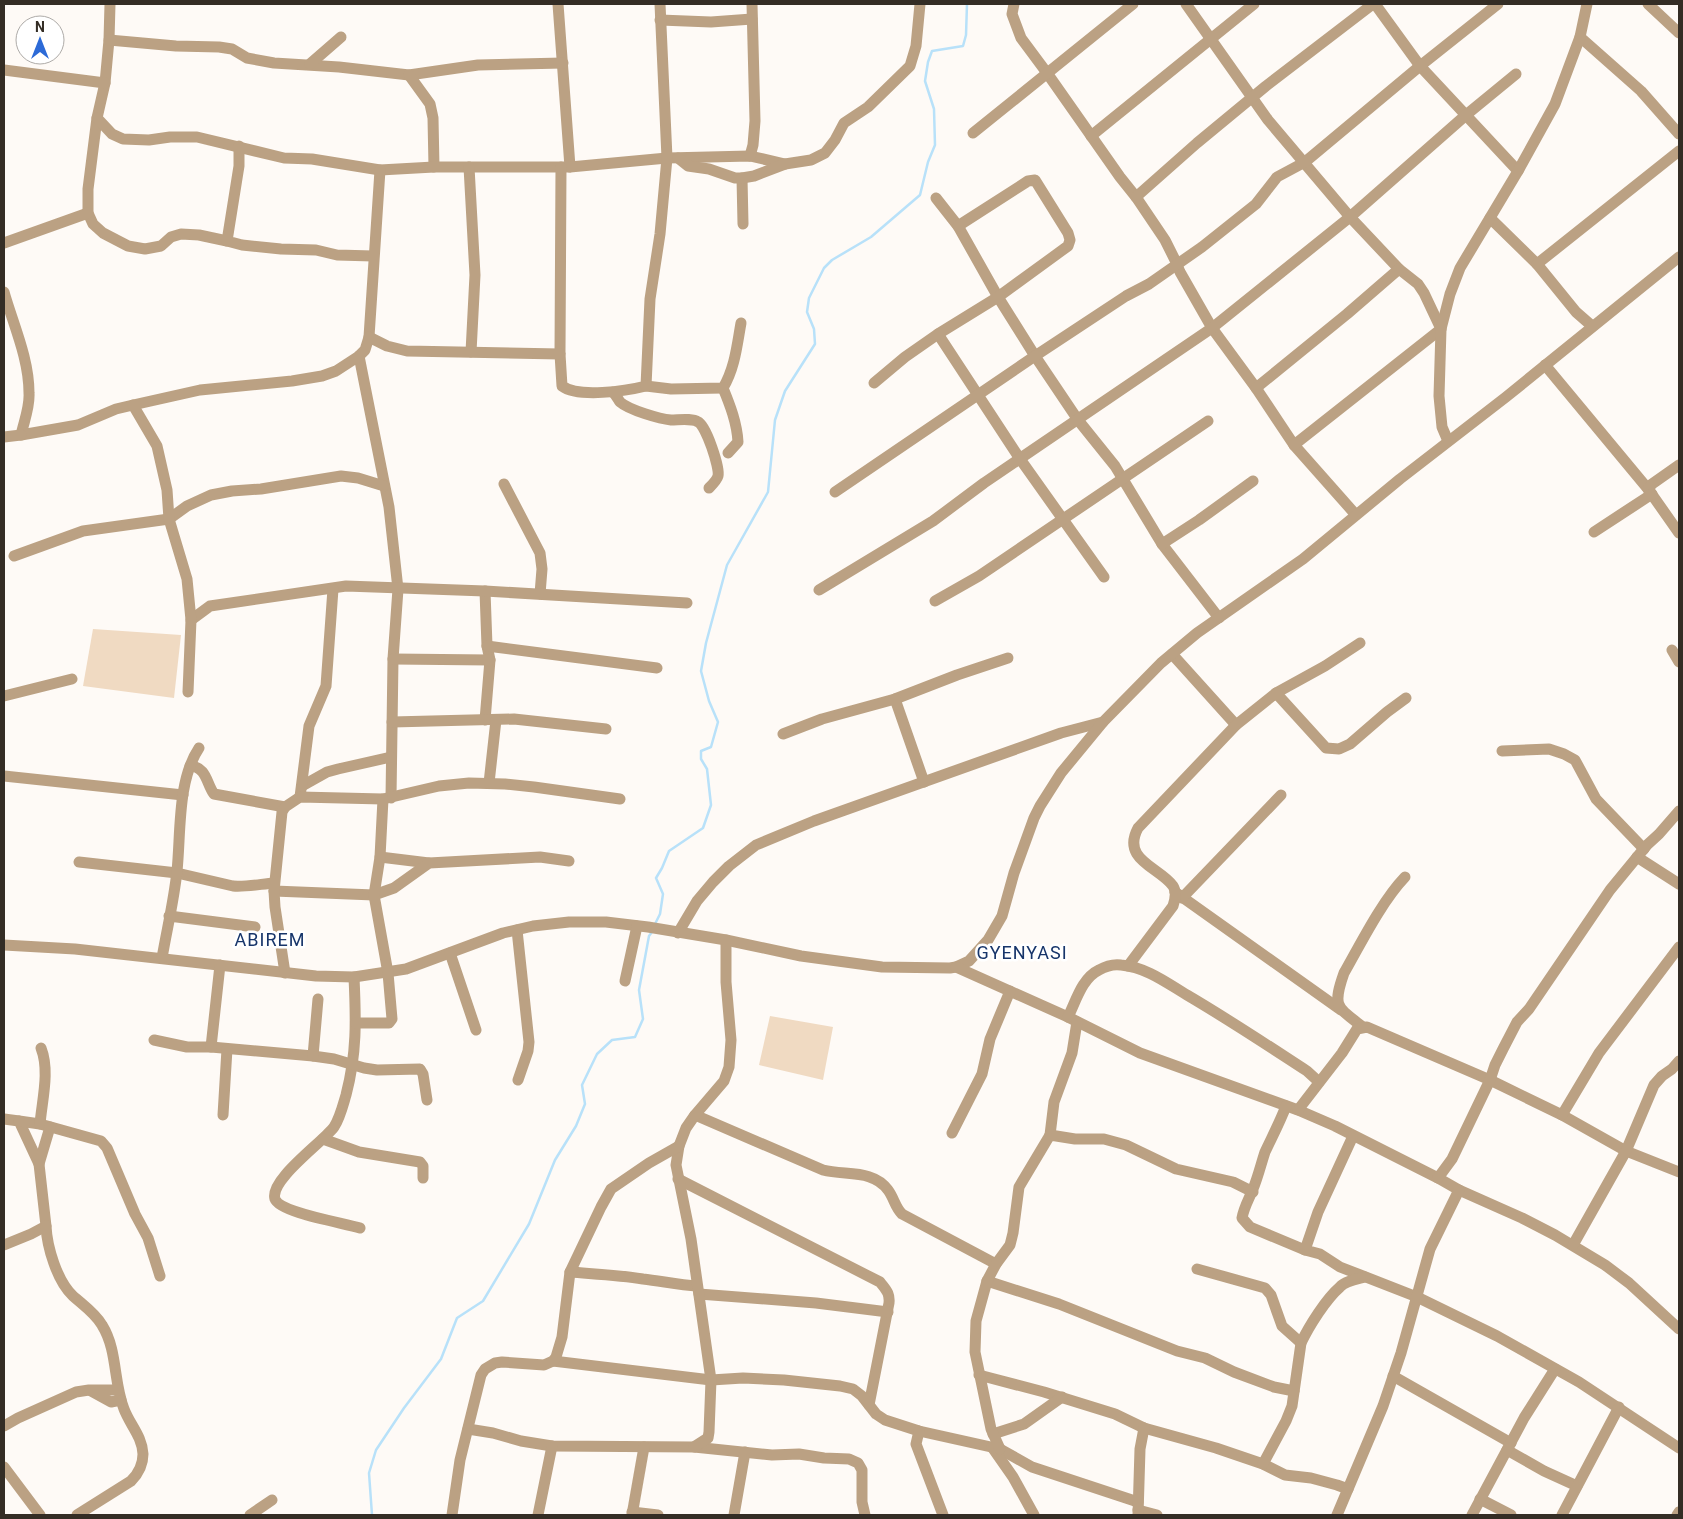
<svg xmlns="http://www.w3.org/2000/svg" width="1683" height="1519" font-family="Roboto,sans-serif">
<style>
.green{fill:#f0dac2}
.lines{fill:none;stroke-linecap:round;stroke-linejoin:round}
.stream{stroke:#b8e1f9;stroke-width:2.5}
.minor{stroke:#bba183;stroke-width:11}
.labels{text-anchor:middle;stroke-width:5;stroke-linejoin:round;paint-order:stroke}
.quarter-label{font-size:18px;letter-spacing:1px;fill:#17356a;stroke:#fff}
</style>
<rect width="100%" height="100%" fill="#fefaf6"/>
<g class="green">
<polygon points="93,629 181,635 174,698 83,686"/>
<polygon points="770,1016 833,1027 823,1080 759,1065"/>
</g>
<g class="lines">
<g class="stream">
<polyline points="655,924 660,914 663,894 656,878 662,868 669,851 703,828 711,805 707,769 701,759 701,751 711,747 718,722 709,701 701,671 706,643 727,565 768,492 775,420 785,391 815,344 814,329 807,312 809,298 824,268 832,260 871,237 920,195 928,162 935,145 934,109 925,81 928,62 932,51 963,46 966,35 967,4"/>
<polyline points="372,1515 369,1473 376,1450 404,1408 441,1359 457,1318 483,1301 529,1224 555,1160 576,1126 585,1104 582,1085 597,1054 612,1040 635,1037 643,1019 639,990 649,936 652,932"/>
</g>
<g class="minor">
<polyline points="110,4 109,40 105,83 97,118 88,189 88,213 93,224 103,233 128,246 145,249 161,246 171,237 181,234 199,235 227,241"/>
<polyline points="558,4 570,167"/>
<polyline points="1014,4 1012,14 1021,38 1047,73 1120,177 1136,197 1165,240 1175,260 1180,272 1212,328 1256,388 1294,445 1356,515"/>
<polyline points="1186,4 1268,120 1350,217 1399,269 1418,284 1424,293 1441,329 1294,445"/>
<polyline points="1375,4 1420,66 1518,171"/>
<polyline points="1648,4 1679,33"/>
<polyline points="660,20 711,22 752,19"/>
<polyline points="1580,37 1641,91 1679,134"/>
<polyline points="109,40 176,46 219,47 232,49 247,58 274,63 339,67 409,75 478,65 563,63"/>
<polyline points="310,64 341,37"/>
<polyline points="4,70 105,83"/>
<polyline points="409,75 430,104 433,118 434,167"/>
<polyline points="97,118 112,134 123,139 149,140 170,137 197,137 284,158 312,159 380,170 434,167 570,167 667,158 750,156 785,164"/>
<polyline points="973,133 1133,4"/>
<polyline points="1091,136 1254,4"/>
<polyline points="239,146 239,166 227,241 242,245 281,249 316,250 337,255 373,256"/>
<polyline points="750,156 753,145 755,121 752,4"/>
<polyline points="678,158 688,166 709,169 735,178 742,178 743,224"/>
<polyline points="469,167 475,275 471,352"/>
<path d="M561,167L560,354L562,386C578,398 626,391 646,386L650,299L660,234L667,158L660,4"/>
<polyline points="742,178 754,176 785,164 811,160 825,153 835,140 844,123 868,107 910,66 916,46 920,4"/>
<polyline points="1136,197 1197,143 1266,86 1373,4"/>
<polyline points="936,198 958,226 998,297 1035,356 1078,420 1115,466 1162,544 1219,618"/>
<polyline points="1490,218 1537,264 1576,312 1592,326"/>
<polyline points="4,243 88,213"/>
<polyline points="1537,264 1679,151"/>
<path d="M4,292C13,324 29,358 29,393C30,407 24,421 21,435L78,425L116,409L133,405"/>
<polyline points="938,334 1020,459 1104,577"/>
<polyline points="369,337 380,170"/>
<polyline points="359,356 389,507 398,589 393,659 391,798"/>
<polyline points="1545,365 1648,489"/>
<polyline points="874,383 905,357 938,334 998,297 1068,246 1070,240 1068,233 1035,180 1028,181 958,226"/>
<path d="M646,386L671,389L723,388C735,368 737,345 741,323"/>
<path d="M723,388C730,405 737,423 738,442L728,453"/>
<polyline points="1256,388 1347,314 1399,269"/>
<path d="M613,392C616,395 618,399 620,402C629,410 660,419 671,420C679,420 692,418 698,422C706,425 720,468 718,476C717,480 712,485 709,488"/>
<polyline points="4,437 21,435"/>
<polyline points="1448,441 1442,427 1439,396 1441,329 1450,294 1460,268 1518,171 1555,104 1580,37 1587,4"/>
<polyline points="1679,465 1652,484 1648,489 1679,533"/>
<polyline points="504,484 540,553 542,569 540,594"/>
<polyline points="835,492 1035,356 1126,296 1149,284 1202,247 1256,204 1277,177 1305,162 1420,66 1498,4"/>
<polyline points="1594,532 1652,494"/>
<polyline points="1162,544 1199,520 1253,481"/>
<polyline points="14,556 83,531 169,519 187,506 211,495 232,491 261,489 341,476 358,478 384,486"/>
<polyline points="819,590 933,521 984,483 1212,328 1350,217 1466,115 1516,74"/>
<polyline points="485,591 487,646 490,660 485,720"/>
<polyline points="935,601 979,576 1208,421"/>
<polyline points="191,620 210,606 346,586 485,591 687,603"/>
<polyline points="487,646 657,668"/>
<polyline points="1672,650 1679,662"/>
<polyline points="1172,654 1236,725"/>
<polyline points="393,659 490,660"/>
<polyline points="188,692 191,620 187,579 169,519 167,490 157,446 133,405 200,390 292,381 322,376 336,371 359,356 365,350 369,337 387,346 407,351 560,354"/>
<polyline points="1276,693 1325,666 1360,643"/>
<polyline points="4,696 72,679"/>
<polyline points="895,699 957,675 1008,658"/>
<polyline points="392,722 514,719 606,729"/>
<polyline points="783,734 822,719 895,699 924,782"/>
<polyline points="1502,751 1549,749 1564,754 1575,760 1596,799 1644,849"/>
<path d="M190,766C207,767 206,783 214,794L285,807"/>
<polyline points="4,776 183,795"/>
<polyline points="489,783 496,720"/>
<polyline points="302,786 327,772 338,769 391,757"/>
<polyline points="300,797 309,726 326,686 333,589"/>
<polyline points="380,857 429,863"/>
<polyline points="1637,857 1679,884"/>
<path d="M79,862L177,873L233,886C247,887 261,884 274,883"/>
<polyline points="274,891 374,895 394,888 429,863 540,857 569,861"/>
<polyline points="1175,892 1341,1010"/>
<polyline points="1182,898 1281,795"/>
<polyline points="169,916 255,927"/>
<polyline points="517,930 529,1042 528,1051 518,1080"/>
<polyline points="678,933 697,901 713,882 729,866 756,845 814,821 1061,733 1103,722"/>
<polyline points="4,945 75,949 316,976 354,977 406,969 503,933 533,926 569,922 606,922 648,927 726,940 801,956 882,967 950,968 956,967 969,961 988,940 1002,916 1014,873 1034,818 1040,806 1061,773 1103,722 1161,663 1197,633 1303,559 1400,479 1506,397 1679,257"/>
<polyline points="450,953 476,1030"/>
<path d="M162,958C167,929 174,900 177,871C181,833 177,781 199,748"/>
<path d="M1128,966L1173,906C1175,900 1177,892 1173,886C1159,867 1121,860 1138,828L1236,725L1276,693L1326,748L1339,749L1350,744L1387,712L1406,698"/>
<polyline points="956,967 1068,1017 1140,1053 1298,1110 1335,1126 1438,1178 1459,1190 1522,1218 1555,1235 1605,1265 1629,1283 1679,1329"/>
<polyline points="285,973 275,907 274,891 282,812 285,807 300,797 383,799 439,786 469,783 505,784 534,787 620,799"/>
<path d="M354,977C356,1020 357,1053 346,1095C343,1105 340,1118 334,1127C323,1142 269,1180 275,1199C280,1213 345,1223 360,1228"/>
<polyline points="625,981 637,926"/>
<path d="M1068,1017C1076,1001 1082,978 1099,970C1106,966 1114,964 1121,965C1146,967 1167,983 1187,995C1228,1019 1267,1045 1307,1071L1319,1082"/>
<polyline points="356,1023 389,1023 392,1019 388,973 374,895 380,857 383,799"/>
<path d="M1363,1027C1337,1007 1332,1007 1344,973C1361,943 1382,901 1405,877"/>
<polyline points="154,1040 187,1047 211,1047 313,1056 334,1059 364,1068 377,1070 420,1069 423,1074 427,1100"/>
<polyline points="211,1047 220,965"/>
<polyline points="313,1056 318,999"/>
<path d="M1286,1106C1280,1122 1272,1137 1265,1152C1261,1164 1258,1177 1253,1189C1249,1199 1244,1207 1242,1218L1250,1227L1305,1250"/>
<polyline points="1298,1110 1342,1053 1357,1029 1367,1027 1490,1080 1562,1115 1626,1151 1679,1172"/>
<polyline points="223,1115 227,1049"/>
<path d="M695,1115L823,1170C845,1176 873,1169 888,1190C894,1198 895,1207 902,1214L996,1264"/>
<polyline points="1562,1115 1599,1053 1679,947"/>
<polyline points="4,1119 19,1121 39,1164 46,1226 31,1234 4,1245"/>
<polyline points="19,1121 40,1124 101,1141 107,1148 135,1214 148,1238 160,1276"/>
<path d="M40,1124C42,1100 50,1071 41,1048"/>
<polyline points="952,1133 982,1074 990,1039 1010,991"/>
<polyline points="1050,1135 1054,1102 1072,1053 1077,1022"/>
<polyline points="1353,1136 1318,1212 1305,1250 1320,1254 1340,1267 1417,1297 1497,1336 1579,1382 1679,1448"/>
<polyline points="323,1139 359,1152 420,1162 423,1166 423,1178"/>
<polyline points="39,1164 50,1127"/>
<polyline points="1438,1178 1452,1159 1490,1080 1495,1065 1503,1049 1517,1022 1529,1009 1610,890 1647,845 1659,834 1679,811"/>
<path d="M678,1179L880,1282C886,1290 890,1293 889,1303L869,1405"/>
<path d="M46,1226C47,1247 57,1281 73,1296C83,1305 95,1313 102,1325C118,1351 113,1381 124,1409C130,1425 142,1436 143,1454C143,1465 138,1474 131,1481L77,1515"/>
<polyline points="1573,1245 1626,1151 1654,1085 1662,1076 1672,1069 1679,1061"/>
<polyline points="1197,1269 1265,1288 1271,1295 1282,1326 1301,1343"/>
<path d="M570,1272C594,1274 619,1275 643,1279C661,1281 679,1285 697,1286"/>
<polyline points="987,1281 1059,1304 1177,1351 1205,1358 1234,1372 1274,1387 1294,1391"/>
<polyline points="699,1294 816,1303 888,1312"/>
<polyline points="553,1361 711,1380 743,1378 784,1380 840,1386 853,1389 862,1396 876,1414 885,1420 919,1431 1000,1449 1032,1467 1138,1502"/>
<polyline points="979,1375 1044,1392 1115,1414 1144,1428 1216,1448 1263,1464 1285,1475 1311,1478 1337,1485 1348,1489"/>
<polyline points="1393,1376 1511,1443"/>
<polyline points="91,1391 111,1402 121,1400"/>
<polyline points="4,1426 18,1418 76,1392 89,1390 118,1390"/>
<polyline points="468,1429 493,1433 521,1441 552,1446 694,1447 772,1455 799,1454 824,1458 849,1459 858,1463 862,1470 862,1502 865,1515"/>
<polyline points="919,1431 916,1444 943,1515"/>
<polyline points="993,1434 1024,1424 1062,1397"/>
<polyline points="694,1447 708,1438 709,1432 711,1380 691,1239 676,1165 679,1146 686,1128 695,1115 724,1081 729,1067 731,1040 726,982 726,940"/>
<polyline points="992,1447 1013,1477 1034,1515"/>
<polyline points="1000,1449 991,1429 975,1352 976,1321 987,1281 996,1264 1010,1245 1013,1233 1019,1187 1050,1135 1075,1139 1104,1139 1126,1145 1176,1169 1233,1182 1253,1192"/>
<polyline points="1507,1450 1544,1471 1577,1486"/>
<path d="M1263,1464L1286,1421L1292,1406L1301,1343C1309,1326 1326,1299 1340,1287C1345,1281 1358,1279 1365,1277"/>
<polyline points="4,1467 40,1515"/>
<polyline points="1480,1499 1511,1515"/>
<polyline points="1138,1510 1157,1515"/>
<polyline points="632,1512 658,1515"/>
<polyline points="250,1515 272,1500"/>
<polyline points="452,1515 460,1460 481,1375 485,1369 495,1363 502,1362 544,1365 553,1361 556,1357 562,1337 570,1272 601,1207 611,1189 649,1163 679,1146"/>
<polyline points="538,1515 552,1446"/>
<polyline points="632,1515 644,1447"/>
<polyline points="734,1515 745,1452"/>
<polyline points="1138,1515 1140,1449 1144,1428"/>
<polyline points="1337,1515 1383,1406 1401,1353 1430,1249 1459,1190"/>
<polyline points="1472,1515 1524,1418 1555,1369"/>
<polyline points="1562,1515 1619,1407"/>
<polyline points="1677,1515 1679,1512"/>
</g>
</g>
<g class="labels">
<g class="quarter-label">
<text x="270" y="946">ABIREM</text>
<text x="1022" y="959">GYENYASI</text>
</g>
</g>
<rect width="1683" height="1519" fill="none" stroke="#342d25" stroke-width="10"/>
<g transform="translate(40 40)"><circle r="24" fill="#ffffff" stroke="#aeaba8"/>
<path d="M0-4L9 19L0 12L-9 19Z" fill="#2c6ad7"/>
<text y="-8" font-size="14" font-weight="bold" text-anchor="middle" fill="#342d25">N</text>
</g>
</svg>
